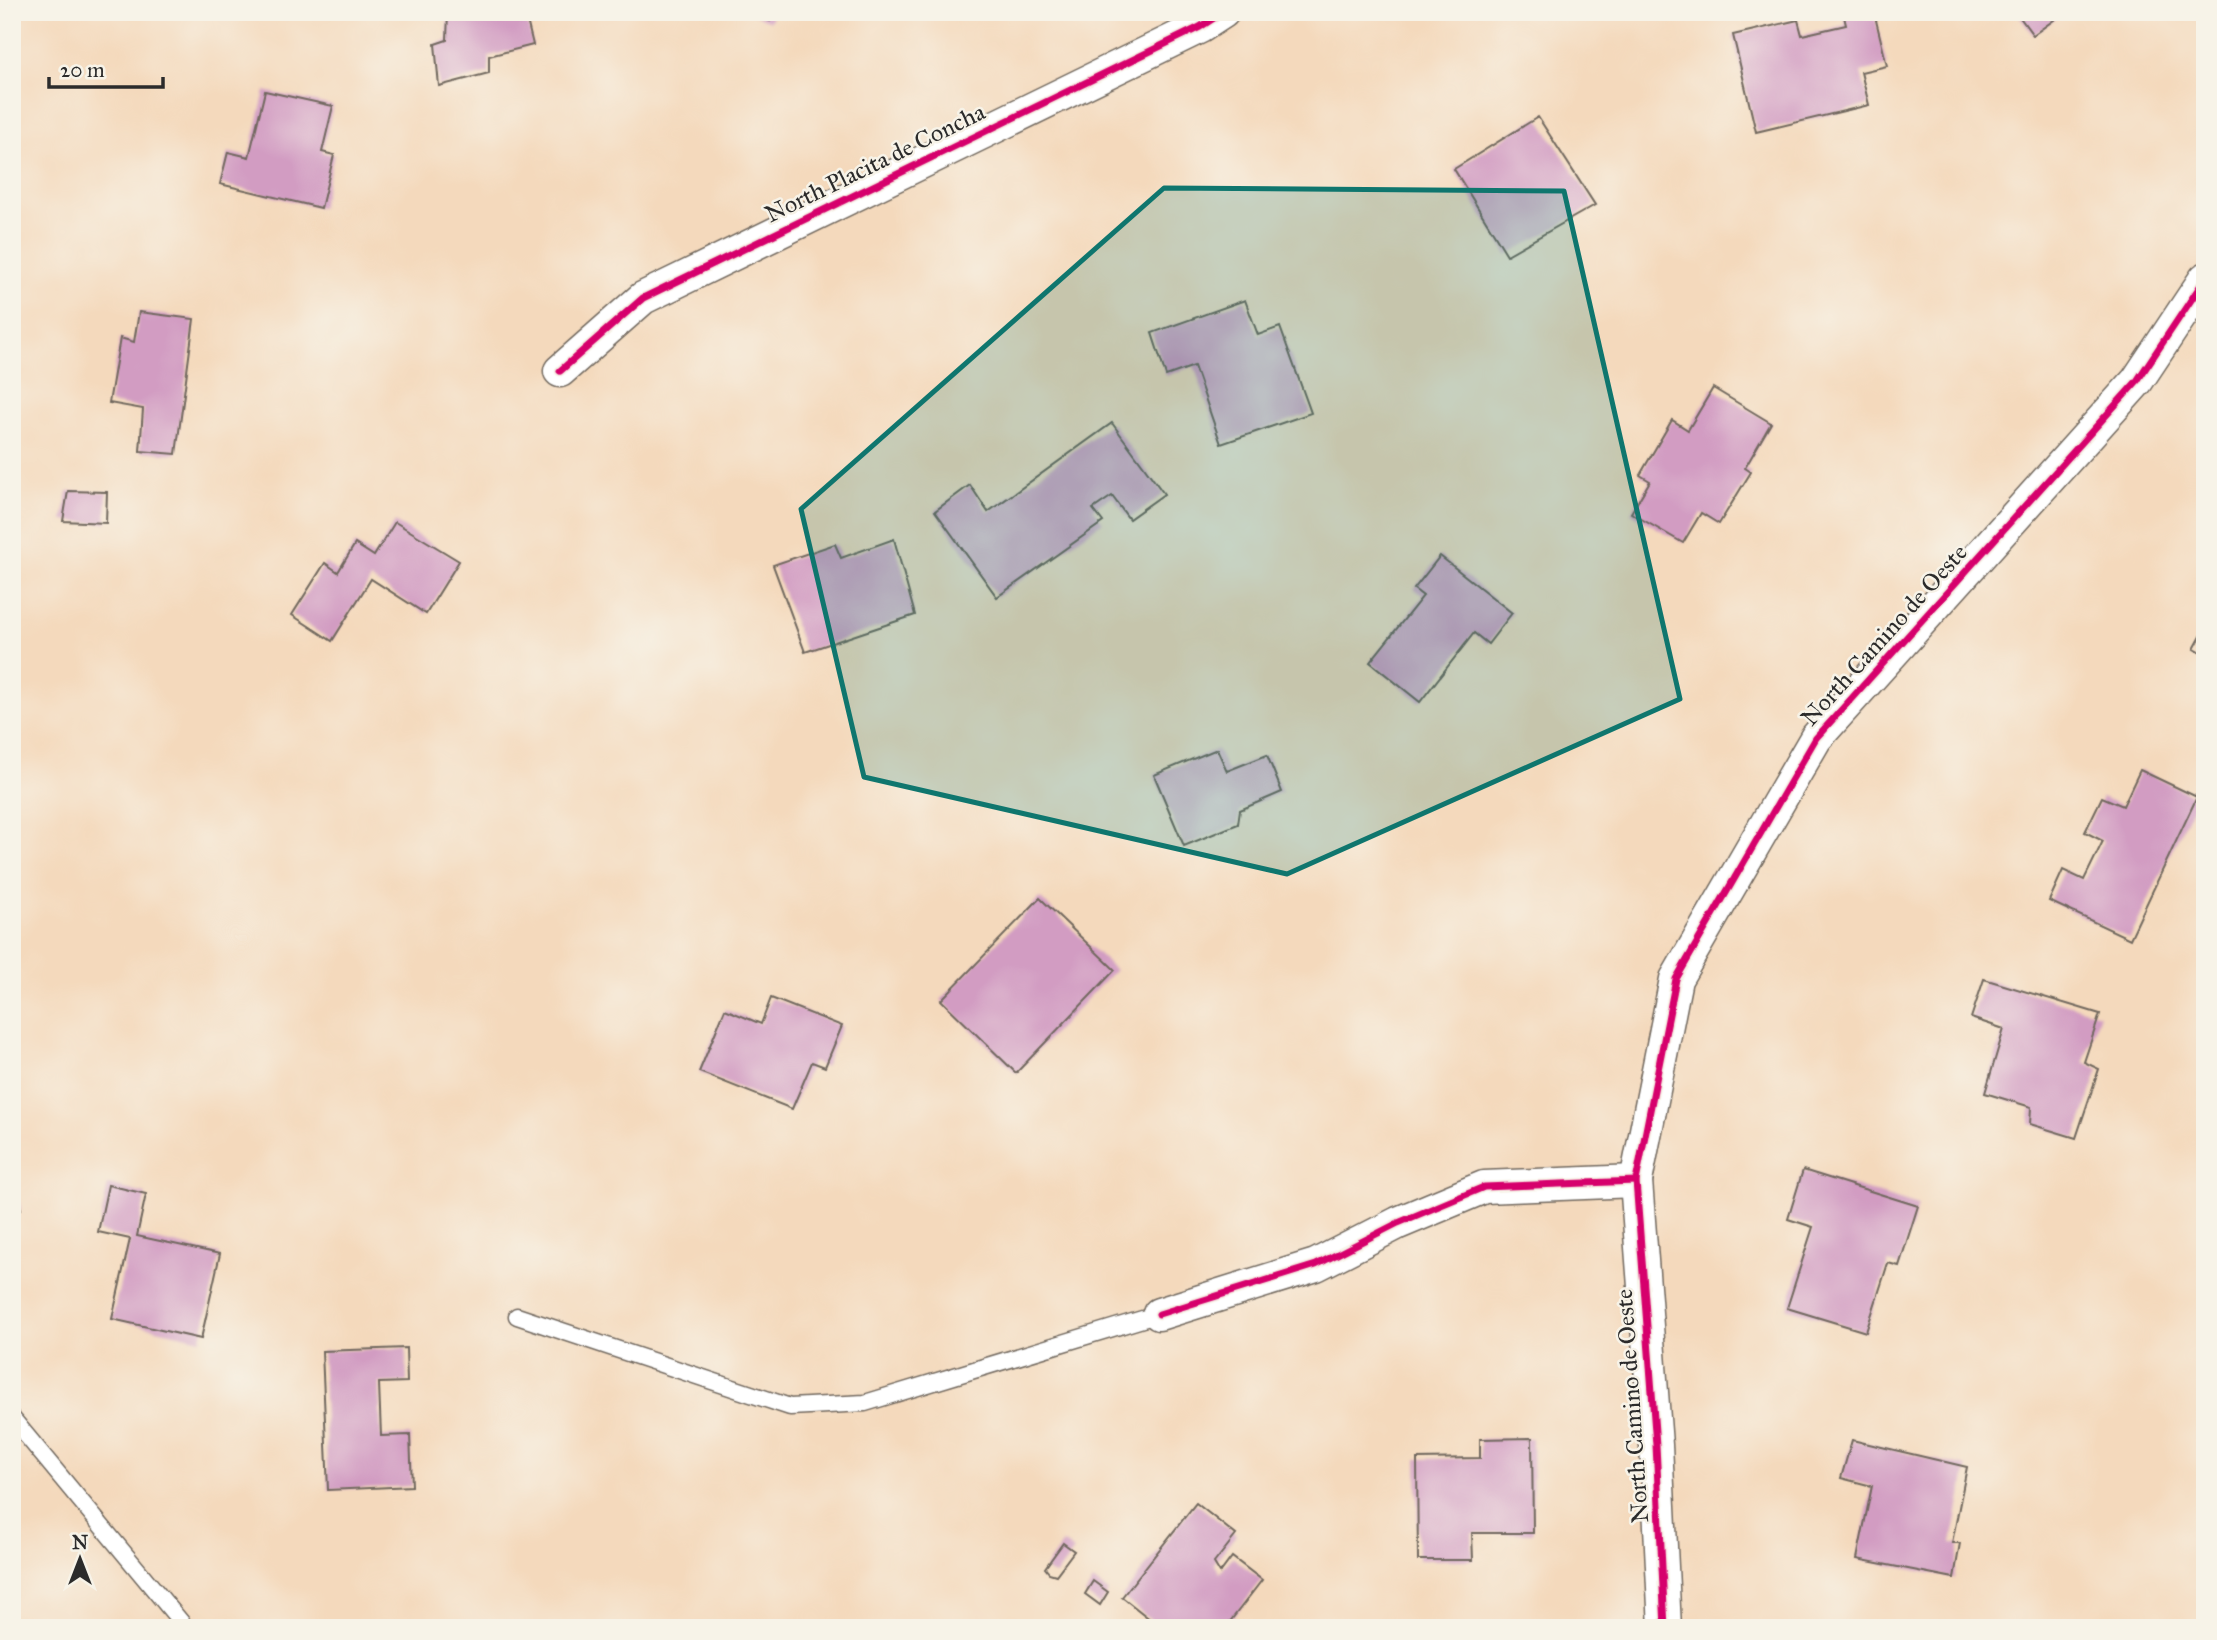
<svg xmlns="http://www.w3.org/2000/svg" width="2217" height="1640" font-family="'IM FELL Great Primer',serif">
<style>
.building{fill:#d29cc2}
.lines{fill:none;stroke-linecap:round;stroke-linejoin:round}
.service-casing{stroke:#71685e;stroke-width:19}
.minor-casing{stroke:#71685e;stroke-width:35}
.service{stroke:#fff;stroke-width:16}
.minor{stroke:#fff;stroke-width:32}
.cycleway-casing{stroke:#f7f3e8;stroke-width:11}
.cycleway{stroke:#d6006c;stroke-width:7}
.marked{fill:#0f766e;fill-opacity:0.2;stroke:#0f766e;stroke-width:5;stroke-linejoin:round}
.labels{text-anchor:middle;stroke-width:5;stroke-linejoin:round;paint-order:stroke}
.street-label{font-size:24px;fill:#2b2b2b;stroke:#f7f3e8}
</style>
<rect width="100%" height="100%" fill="#f7f3e8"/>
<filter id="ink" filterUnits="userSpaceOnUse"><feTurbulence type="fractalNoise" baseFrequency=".0143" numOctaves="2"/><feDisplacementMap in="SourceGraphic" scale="14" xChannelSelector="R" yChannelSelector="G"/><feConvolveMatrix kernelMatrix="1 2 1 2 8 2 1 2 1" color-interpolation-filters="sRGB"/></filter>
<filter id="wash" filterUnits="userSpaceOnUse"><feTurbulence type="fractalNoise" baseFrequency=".00686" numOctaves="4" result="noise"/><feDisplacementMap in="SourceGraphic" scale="28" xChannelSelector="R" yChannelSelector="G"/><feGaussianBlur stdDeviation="1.57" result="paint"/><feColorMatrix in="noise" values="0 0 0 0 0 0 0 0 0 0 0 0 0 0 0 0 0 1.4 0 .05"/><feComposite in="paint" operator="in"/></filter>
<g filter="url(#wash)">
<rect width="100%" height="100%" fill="#f4d9bc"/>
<g id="blocks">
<g class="building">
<polygon points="448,12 525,12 533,45 489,56 489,73 439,86 435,44 447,40"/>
<polygon points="746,12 773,12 770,21"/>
<polygon points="1843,12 1874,12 1887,66 1861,72 1869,105 1756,132 1733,35 1798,20 1802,35 1846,25"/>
<polygon points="2016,12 2065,12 2033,35"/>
<polygon points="265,91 333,106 322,152 334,155 321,208 220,184 228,152 249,157"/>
<polygon points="1538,117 1595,205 1507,255 1454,169"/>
<polygon points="1245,300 1258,335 1280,327 1311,413 1221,444 1194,366 1166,376 1152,333"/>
<polygon points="139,312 194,319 176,454 140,451 143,409 109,403 120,338 134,342"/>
<polygon points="1713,388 1771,423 1745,468 1751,472 1719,524 1701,513 1683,543 1631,513 1650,481 1640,475 1672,420 1688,430"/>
<polygon points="1112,423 1164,494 1129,519 1112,496 1093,509 1103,522 997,597 935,511 970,485 988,512"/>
<polygon points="68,491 107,492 106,523 63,521"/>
<polygon points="395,522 459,561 426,614 371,579 332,641 292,615 325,563 338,572 355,544 374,556"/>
<polygon points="894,539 915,615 805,652 773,565 835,544 841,558"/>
<polygon points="1440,556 1512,613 1488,644 1474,633 1420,702 1370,662 1423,596 1414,589"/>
<polygon points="2205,629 2205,655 2194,649"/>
<polygon points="1217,749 1227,771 1267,755 1282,792 1240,810 1238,824 1184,846 1154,775"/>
<polygon points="2140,770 2197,797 2130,939 2049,901 2063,870 2084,880 2103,841 2085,832 2102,797 2123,806"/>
<polygon points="1040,898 1115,970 1016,1073 941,1000"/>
<polygon points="1984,979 2100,1014 2084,1062 2099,1069 2076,1138 2030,1124 2031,1107 1985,1093 2004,1029 1971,1018"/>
<polygon points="771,998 842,1026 825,1067 812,1062 792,1109 699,1072 725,1009 761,1024"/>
<polygon points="1803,1170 1918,1206 1899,1266 1888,1263 1866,1332 1787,1308 1813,1227 1788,1219"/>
<polygon points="13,1180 21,1209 12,1212 12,1181"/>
<polygon points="108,1185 146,1194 137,1236 220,1254 201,1339 112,1319 130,1239 98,1232"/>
<polygon points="406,1348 407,1382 379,1383 381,1436 410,1435 412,1486 328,1490 322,1351"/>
<polygon points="1532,1438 1533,1533 1472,1533 1473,1560 1418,1560 1417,1459 1480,1458 1480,1439"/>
<polygon points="1852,1440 1967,1467 1952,1543 1960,1543 1954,1578 1857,1559 1872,1486 1841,1478"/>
<polygon points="1196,1503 1236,1535 1214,1563 1220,1573 1232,1557 1262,1580 1225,1628 1161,1628 1122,1597"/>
<polygon points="1063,1543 1074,1551 1056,1575 1049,1573 1045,1568"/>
<polygon points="1093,1581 1108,1592 1100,1605 1085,1594"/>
</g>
</g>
</g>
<g filter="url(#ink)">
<use href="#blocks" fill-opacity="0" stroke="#71685e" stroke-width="2"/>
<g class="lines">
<g class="service-casing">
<g id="service">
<polyline points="517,1316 790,1407 865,1403 1159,1314"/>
<polyline points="12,1418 186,1628"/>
</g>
</g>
<g class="minor-casing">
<g id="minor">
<polyline points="560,371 643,298 1200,27 1223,12"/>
<polyline points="1159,1314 1316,1265 1398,1223 1484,1187 1636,1181"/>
<polyline points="1665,1628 1656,1445 1636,1181 1676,979 1816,738 2137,381 2205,279"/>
</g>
</g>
<use href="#service" class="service"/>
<use href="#minor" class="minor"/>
<g class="cycleway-casing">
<g id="cycleway">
<polyline points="560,371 643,298 1200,27 1223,12"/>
<polyline points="1159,1314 1316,1265 1398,1223 1484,1187 1636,1181"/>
<polyline points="1665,1628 1656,1445 1636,1181 1676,979 1816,738 2137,381 2205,279"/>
</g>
</g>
<use href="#cycleway" class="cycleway"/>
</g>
</g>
<path class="marked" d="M1164,188L1564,191L1680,699L1287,874L864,777L801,509Z"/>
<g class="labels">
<g class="street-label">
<text transform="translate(875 163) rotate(-26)" y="8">North Placita de Concha</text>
<text transform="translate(1884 635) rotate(-48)" y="8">North Camino de Oeste</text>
<text transform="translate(1632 1406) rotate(-94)" y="8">North Camino de Oeste</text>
</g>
</g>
<rect width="2217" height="1640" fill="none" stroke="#f7f3e8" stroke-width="42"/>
<g transform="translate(80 1559)" stroke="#f7f3e8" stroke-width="5" paint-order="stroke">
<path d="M0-5L12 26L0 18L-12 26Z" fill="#2b2b2b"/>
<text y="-10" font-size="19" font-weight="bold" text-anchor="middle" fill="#2b2b2b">N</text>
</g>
<path d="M49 77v10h114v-10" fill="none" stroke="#2b2b2b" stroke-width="3.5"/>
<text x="60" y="77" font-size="21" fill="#2b2b2b" stroke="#f7f3e8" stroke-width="5" paint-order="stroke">20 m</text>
</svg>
